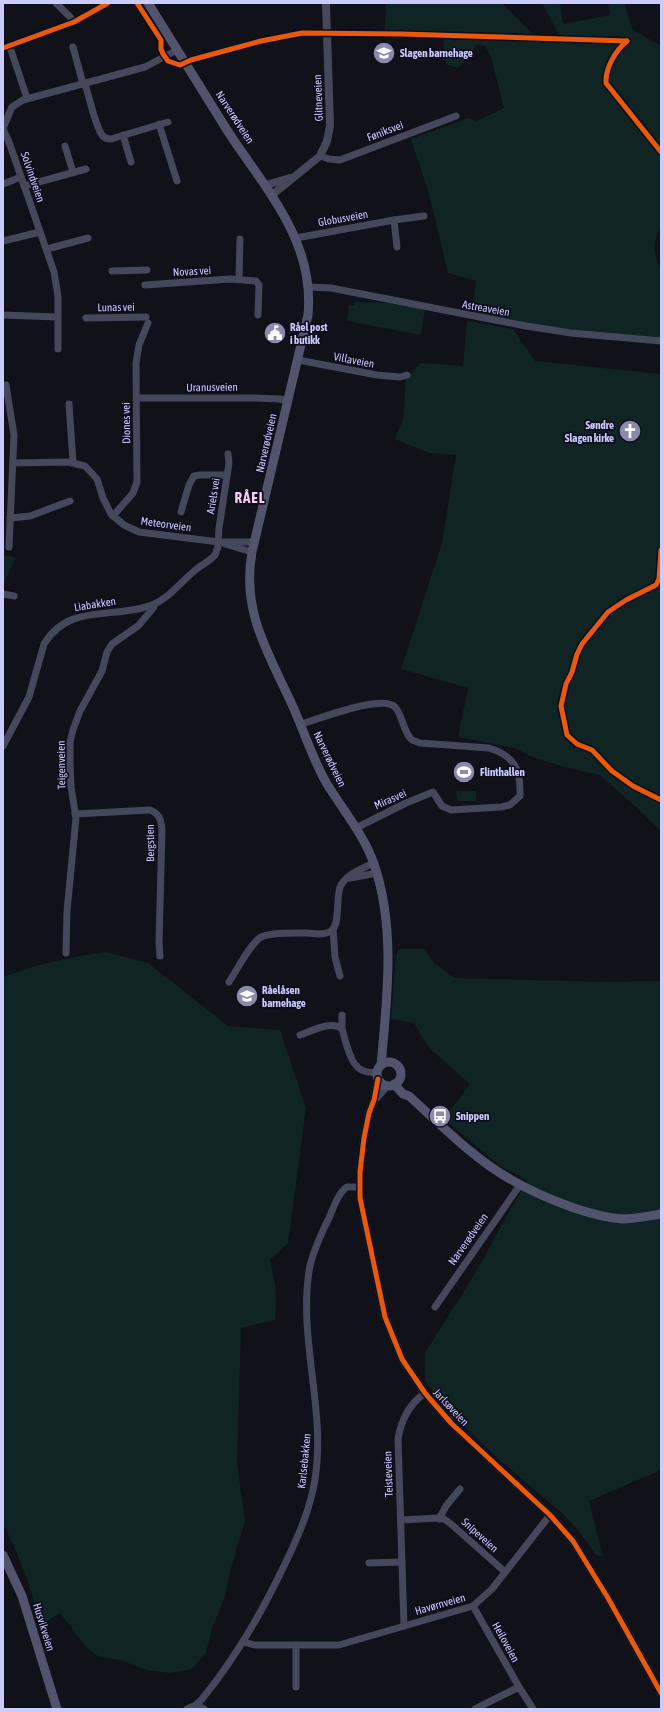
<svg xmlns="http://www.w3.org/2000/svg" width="664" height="1712" font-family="'Asap Condensed',sans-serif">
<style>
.green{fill:#102423}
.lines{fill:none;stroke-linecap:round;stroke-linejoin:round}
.minor{stroke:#45475b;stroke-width:7}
.tertiary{stroke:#45475b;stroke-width:8}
.secondary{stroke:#52546e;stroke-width:9}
.cycleway-casing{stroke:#0d0d1e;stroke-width:8}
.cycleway{stroke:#e8590c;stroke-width:5}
.labels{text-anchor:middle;stroke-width:3.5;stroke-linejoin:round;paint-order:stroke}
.poi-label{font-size:11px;font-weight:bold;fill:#cbcbfd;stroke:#0d0d1e;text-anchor:start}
.street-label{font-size:11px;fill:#cbcbfd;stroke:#0d0d1e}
.district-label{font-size:15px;font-weight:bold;letter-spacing:1px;fill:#fdcdf2;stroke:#0d0d1e}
</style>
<rect width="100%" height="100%" fill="#11111a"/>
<g class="green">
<path d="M386,3H502L533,34L559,35L542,3H560L563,24L610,15L608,3H624L633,30L661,46V228C652,240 653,255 661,268V346L659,341L528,324L472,313L476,281L448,273L429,194L411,139L468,118L477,121L504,108L491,57L485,46L477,45L458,68L447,65L443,57L444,33L385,32Z"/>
<polygon points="354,302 389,303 425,309 421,335 347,321 349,305 354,305"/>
<polygon points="467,321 513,329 535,361 661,374 661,831 637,808 600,775 564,767 530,756 515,748 458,737 468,688 401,669 442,543 456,455 429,453 395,439 403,420 406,379 420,363 463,366"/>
<polygon points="5,555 16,558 4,583 3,583 3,561"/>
<polygon points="456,791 476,791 476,801 457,801"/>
<polygon points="400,949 425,949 434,963 455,978 602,982 661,981 661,1470 589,1501 603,1556 596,1555 578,1530 562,1513 496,1457 443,1406 425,1380 425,1353 474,1275 527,1180 500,1166 444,1119 470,1084 429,1048 414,1023 391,1019 396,955"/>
<path d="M106,952L148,963L228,1026L280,1030L306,1108L288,1243L270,1260L276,1289L275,1320L241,1328L237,1463L245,1521L231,1568L224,1599L212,1628L206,1653L192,1669L170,1673L147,1670L120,1660L99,1657L86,1647L60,1613L41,1625C31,1588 21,1559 3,1524V977C36,964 71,957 106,952Z"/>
</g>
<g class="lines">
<g class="minor">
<polyline points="56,3 71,18"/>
<polyline points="73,47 83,84"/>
<polyline points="11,50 27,98"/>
<path d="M85,84C89,96 95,125 102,135C104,138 107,139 111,139L168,122"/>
<polyline points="159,124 177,181"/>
<polyline points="3,128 12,107 23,100 145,67 177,50"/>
<polyline points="3,129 9,142 54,272 58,296 58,349"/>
<polyline points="123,135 131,162"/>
<polyline points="65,146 73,172"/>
<polyline points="320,156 329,159 340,160 456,116"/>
<polyline points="3,184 21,177"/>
<polyline points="24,186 86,169"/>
<polyline points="394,220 424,216"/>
<polyline points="296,238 394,220 397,247"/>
<polyline points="3,241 40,232"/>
<polyline points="47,249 88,238"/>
<polyline points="112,271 147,270"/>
<polyline points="239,279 240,239"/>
<polyline points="145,285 230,279 256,281 259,285 258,315"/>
<polyline points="308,287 331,288 526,326 571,333 661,341"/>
<polyline points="3,315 57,317"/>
<polyline points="86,318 146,317"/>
<polyline points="298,360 377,375 400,377 407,375"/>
<polyline points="6,385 14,435 9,547"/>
<polyline points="137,398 253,398 280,399 288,401"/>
<polyline points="69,404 73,462"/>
<polyline points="13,463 68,462 85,466 97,479 103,498 111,514 124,525 139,532 219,542 255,542"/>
<polyline points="181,512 189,485 194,476 199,475 227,475"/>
<polyline points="113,516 133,493 137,482 136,363 139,345 148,323"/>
<polyline points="10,518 30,516 70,501"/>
<polyline points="225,544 252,552"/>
<polyline points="3,594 14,596"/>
<path d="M301,724C319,719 382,694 395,707C403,716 403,732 412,740L420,743L489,748C515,756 521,770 520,796L510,805L501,807L451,810L442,806L433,792L406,803L356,828"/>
<path d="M3,746L29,697L44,644C70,602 113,620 152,605C170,598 183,579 198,568C203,564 210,561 215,555L218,547L219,528L229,463L228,454"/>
<path d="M75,814L150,810C160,814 161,820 162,830L159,943L160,956"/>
<polyline points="350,878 377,873"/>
<polyline points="333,929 335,957 340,976"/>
<polyline points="66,953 67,911 76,818 71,787 70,764 70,742 73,730 80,711 102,671 107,652 112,644 138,626 154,607 153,605"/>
<path d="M229,982C237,970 250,944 261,937C271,932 295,933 307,933C314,933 324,936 331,931C341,925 335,896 341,885C347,874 363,868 374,863"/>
<polyline points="342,1029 342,1015"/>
<path d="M300,1035C311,1031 332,1020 342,1029C348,1048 351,1077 377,1072"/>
<polyline points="435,1307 520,1185"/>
<polyline points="439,1519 446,1506 460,1489"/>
<polyline points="401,1520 438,1518 444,1519 451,1524 504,1571"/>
<polyline points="369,1563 402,1562"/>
<polyline points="473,1606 519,1687 475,1709"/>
<path d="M404,1626L398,1439C401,1421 409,1404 425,1393"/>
<polyline points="244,1642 254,1645 339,1645 473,1606 492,1589 550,1515"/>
<polyline points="296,1687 296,1645"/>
<polyline points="519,1687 533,1709"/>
<polyline points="196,1705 204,1709"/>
<path d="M187,1709L196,1705L202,1699C235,1659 261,1614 284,1566C296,1541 307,1517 313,1490C329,1417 298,1345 309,1271C312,1253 321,1234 329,1218C334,1207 338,1193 347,1187H360"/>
</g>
<g class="tertiary">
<polyline points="266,185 290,178"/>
<polyline points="272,195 320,156 327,141 330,126 326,3"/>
<polyline points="378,1079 374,1100 369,1113 364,1138 360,1172 360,1198 385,1317 402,1359 425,1393 451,1423 550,1515 573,1541 608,1598 661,1693"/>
<polyline points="375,1099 387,1086"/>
</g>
<g class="secondary">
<path d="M148,3C174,45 201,88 227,130C265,189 315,240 308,315L252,552C241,614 270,655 294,709C305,734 313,760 327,784C343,810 364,835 374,864C396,928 387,999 381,1065"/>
<circle cx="389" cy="1074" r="12"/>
<path d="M394,1084L403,1094L409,1096C440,1124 473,1158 510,1179C530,1191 552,1200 574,1208C589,1213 606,1218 622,1219C635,1219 648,1216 661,1214"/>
<polyline points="3,1555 22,1596 57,1709"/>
</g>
<g class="cycleway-casing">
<g id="cycleway">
<polyline points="137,3 161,40 161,49 163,54 168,61 180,65 191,60 261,41 302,33 402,34 627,41"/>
<path d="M627,41C616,50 605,68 606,83L661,152"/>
<polyline points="3,48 74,22 108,3"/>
<polyline points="661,550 659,579 656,585 626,600 608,612 582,644 577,654 572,672 566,684 561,706 567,735 577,744 592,750 612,771 633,786 661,800"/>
<polyline points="378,1079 374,1100 369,1113 364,1138 360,1172 360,1198 385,1317 402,1359 425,1393 451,1423 550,1515 573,1541 608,1598 661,1693"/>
</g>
</g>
<use href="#cycleway" class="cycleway"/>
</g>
<defs>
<g id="school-disc" transform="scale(1.15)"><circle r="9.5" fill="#8a8aae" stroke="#0d0d1e"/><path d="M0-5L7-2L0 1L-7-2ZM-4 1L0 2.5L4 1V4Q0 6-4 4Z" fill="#fff"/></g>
<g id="civic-disc" transform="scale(1.15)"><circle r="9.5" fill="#8a8aae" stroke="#0d0d1e"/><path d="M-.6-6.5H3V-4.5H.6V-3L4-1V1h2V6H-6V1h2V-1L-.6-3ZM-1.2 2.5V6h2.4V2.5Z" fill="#fff"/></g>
<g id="church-disc" transform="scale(1.15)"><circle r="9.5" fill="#8a8aae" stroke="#0d0d1e"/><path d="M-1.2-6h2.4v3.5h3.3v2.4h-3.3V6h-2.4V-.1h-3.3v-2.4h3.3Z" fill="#fff"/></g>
<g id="stadium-disc" transform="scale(1.15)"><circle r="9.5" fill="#8a8aae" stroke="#0d0d1e"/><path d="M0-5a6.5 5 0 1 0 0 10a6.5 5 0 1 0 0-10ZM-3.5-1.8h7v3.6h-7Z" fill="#fff"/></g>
<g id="bus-disc" transform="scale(1.15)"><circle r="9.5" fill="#8a8aae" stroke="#0d0d1e"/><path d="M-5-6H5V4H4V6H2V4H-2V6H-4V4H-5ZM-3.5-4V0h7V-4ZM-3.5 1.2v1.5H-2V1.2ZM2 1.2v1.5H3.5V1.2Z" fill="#fff"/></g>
</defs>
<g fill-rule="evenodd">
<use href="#school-disc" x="384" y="53"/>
<use href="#civic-disc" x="275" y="333"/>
<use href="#church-disc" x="630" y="431"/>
<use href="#stadium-disc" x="464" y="772"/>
<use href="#school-disc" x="247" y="996"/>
<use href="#bus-disc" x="440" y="1116"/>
</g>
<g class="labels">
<g class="poi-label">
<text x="400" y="57">Slagen barnehage</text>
<text x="290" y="331">Råel post<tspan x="290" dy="13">i butikk</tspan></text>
<text x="614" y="429" text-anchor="end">Søndre<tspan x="614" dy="13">Slagen kirke</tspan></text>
<text x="480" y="776">Flinthallen</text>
<text x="262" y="994">Råelåsen<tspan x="262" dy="13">barnehage</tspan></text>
<text x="456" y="1120">Snippen</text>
</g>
<g class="street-label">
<text transform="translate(318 98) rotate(-92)" y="4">Glitneveien</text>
<text transform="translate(235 117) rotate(57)" y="4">Narverødveien</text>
<text transform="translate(385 131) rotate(-21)" y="4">Føniksvei</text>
<text transform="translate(33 177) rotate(71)" y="4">Solvindveien</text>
<text transform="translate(343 218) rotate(-10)" y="4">Globusveien</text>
<text transform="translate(192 271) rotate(-3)" y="4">Novas vei</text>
<text transform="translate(116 307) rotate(-1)" y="4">Lunas vei</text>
<text transform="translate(486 308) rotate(10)" y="4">Astreaveien</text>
<text transform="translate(354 360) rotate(11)" y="4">Villaveien</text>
<text transform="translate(212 387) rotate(-1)" y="4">Uranusveien</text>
<text transform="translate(126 423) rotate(-91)" y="4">Diones vei</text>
<text transform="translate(266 443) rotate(-77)" y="4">Narverødveien</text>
<text transform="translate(213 496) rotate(-81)" y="4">Ariels vei</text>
<text transform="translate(166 524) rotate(8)" y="4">Meteorveien</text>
<text transform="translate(95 604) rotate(-9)" y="4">Liabakken</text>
<text transform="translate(330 759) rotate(64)" y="4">Narverødveien</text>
<text transform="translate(61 765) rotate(-91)" y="4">Teigenveien</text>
<text transform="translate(390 799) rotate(-24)" y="4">Mirasvei</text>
<text transform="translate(150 843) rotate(-91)" y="4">Bergstien</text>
<text transform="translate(468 1239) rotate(-55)" y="4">Narverødveien</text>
<text transform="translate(451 1407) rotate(47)" y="4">Jarlsøveien</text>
<text transform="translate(304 1461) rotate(-84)" y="4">Karlsebakken</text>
<text transform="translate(388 1474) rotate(-92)" y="4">Teisteveien</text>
<text transform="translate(480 1535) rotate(42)" y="4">Snipeveien</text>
<text transform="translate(440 1604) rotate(-16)" y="4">Havørnveien</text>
<text transform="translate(44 1627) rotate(73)" y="4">Husvikveien</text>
<text transform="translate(506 1642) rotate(61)" y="4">Heiloveien</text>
</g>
<g class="district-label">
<text x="250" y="503">RÅEL</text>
</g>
</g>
<rect width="664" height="1712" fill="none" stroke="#cbcbfd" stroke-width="8"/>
</svg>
